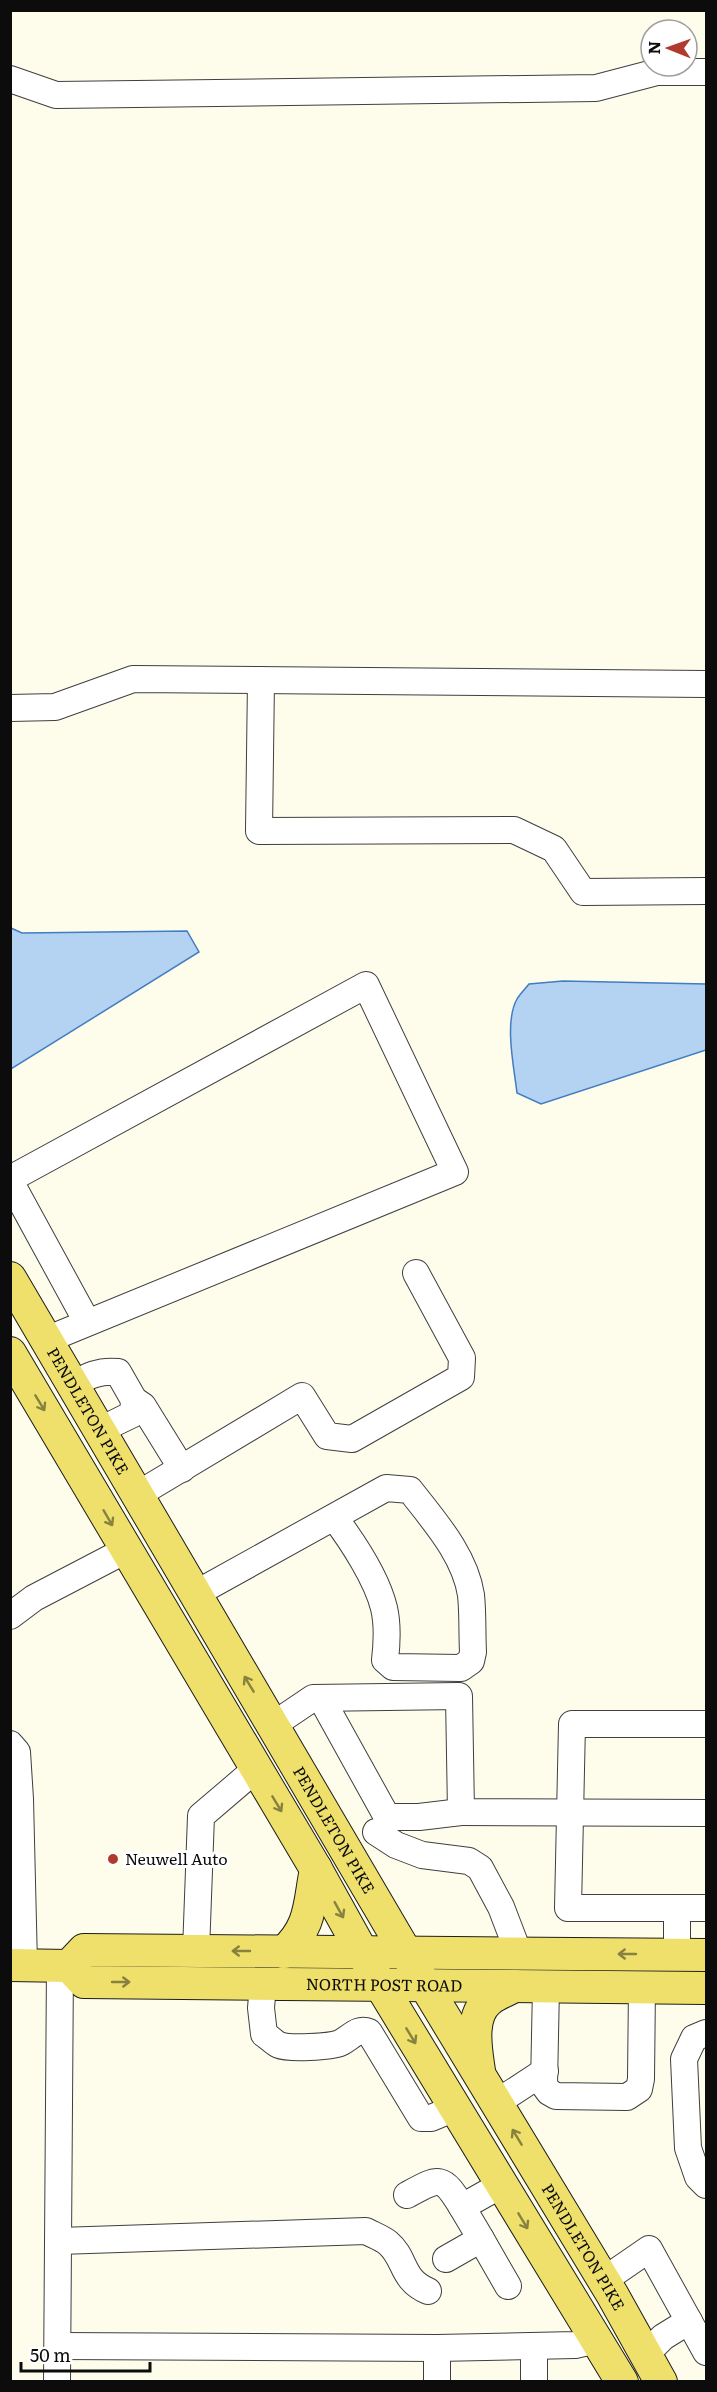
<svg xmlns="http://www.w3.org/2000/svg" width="717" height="2392" font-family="Literata,serif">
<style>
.water{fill:#b4d2f1;stroke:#417dc3;stroke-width:1.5}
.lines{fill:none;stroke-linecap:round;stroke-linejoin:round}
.minor-casing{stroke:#3f3f3f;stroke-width:28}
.major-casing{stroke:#1d1d1d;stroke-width:34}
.minor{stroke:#fff;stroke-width:26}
.major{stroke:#eee06b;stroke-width:32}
.oneway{stroke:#888140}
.poi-dot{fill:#b13a2e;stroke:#fff;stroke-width:2}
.labels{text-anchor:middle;stroke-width:6;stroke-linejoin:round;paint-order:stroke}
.street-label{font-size:16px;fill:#0c0c0c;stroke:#fff}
.poi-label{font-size:16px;fill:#0c0c0c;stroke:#fff;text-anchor:start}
</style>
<rect width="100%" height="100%" fill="#fefdec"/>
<g class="water">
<polygon points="11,928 22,933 187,931 199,952 11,1069"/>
<path d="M563,981L706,984V1050L541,1104L517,1093C514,1067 504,1022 517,999C520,994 525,989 529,984Z"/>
</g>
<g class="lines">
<g class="minor-casing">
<g id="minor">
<polyline points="10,79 56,95 596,88 657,72 706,72"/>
<polyline points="261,680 259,831 514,830 554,849 583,892 706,891"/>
<polyline points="10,708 55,707 133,679 706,684"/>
<polyline points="10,1179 366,985 455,1172 46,1340"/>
<polyline points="10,1181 87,1322"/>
<path d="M72,1385C88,1376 99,1370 118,1372L134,1400L133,1414L98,1431"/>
<polyline points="134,1400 143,1406 182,1469"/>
<polyline points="137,1495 302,1396 327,1436 352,1439 461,1377 462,1358 416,1273"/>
<path d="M195,1594L386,1488L410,1490C434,1521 465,1555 471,1595C473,1614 472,1633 473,1652L471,1661L461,1668L393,1667L385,1660C387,1643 388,1625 384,1608C377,1579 352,1541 334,1517"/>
<polyline points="10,1616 34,1598 126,1550"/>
<polyline points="321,1698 387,1817 419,1817 461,1812"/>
<polyline points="706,1724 572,1724 568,1908 706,1908"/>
<polyline points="273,1725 313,1698 459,1696 461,1812 706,1813"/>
<polyline points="10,1744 17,1752 20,1799 24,1965"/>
<polyline points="376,1832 396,1845 422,1855 469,1861 480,1868 501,1907 519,1954"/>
<polyline points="196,1951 201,1816 256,1769"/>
<polyline points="677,1955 677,1908"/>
<path d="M263,1984L261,2008L264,2034C269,2037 274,2043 279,2045C289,2049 330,2047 340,2043C351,2038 357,2027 369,2032L421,2118H431L455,2108"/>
<polyline points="546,1987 544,2085 549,2092 556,2096 627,2097 639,2089 641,2079 642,1987"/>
<polyline points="706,2033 694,2038 684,2059 688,2148 698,2177 706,2185"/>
<polyline points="496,2103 545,2071"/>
<path d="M407,2195C440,2177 442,2175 462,2207"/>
<polyline points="481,2239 508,2286"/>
<path d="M59,2241L366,2231C373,2235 382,2238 388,2243C406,2258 401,2280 428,2291"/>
<polyline points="446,2259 481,2239 462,2207 501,2185"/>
<polyline points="604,2280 649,2249 706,2352"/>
<polyline points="58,2346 437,2348 575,2345 597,2340"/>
<polyline points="534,2346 534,2382"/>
<polyline points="437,2348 437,2382"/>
<polyline points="646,2354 663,2337 689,2321"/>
<polyline points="57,2382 60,1965"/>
</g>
</g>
<g class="major-casing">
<g id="major">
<path id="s1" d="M10,1278L425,1985L612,2294L661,2382"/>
<polyline points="10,1353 316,1869 381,1986 622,2382"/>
<path d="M284,1952C312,1926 309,1904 316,1869"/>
<path id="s2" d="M10,1965L69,1966L84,1982L706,1988"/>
<polyline points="69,1966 84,1950 706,1955"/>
<path d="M479,2071C476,2050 469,2016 489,2000C496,1994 506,1991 514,1986"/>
</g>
</g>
<use href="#minor" class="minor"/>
<use href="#major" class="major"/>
</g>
<defs><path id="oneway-shaft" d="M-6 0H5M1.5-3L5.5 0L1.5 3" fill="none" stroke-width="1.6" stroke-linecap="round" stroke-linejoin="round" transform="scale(1.5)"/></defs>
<g class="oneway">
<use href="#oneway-shaft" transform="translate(40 1403) rotate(59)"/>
<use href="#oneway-shaft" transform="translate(108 1518) rotate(60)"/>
<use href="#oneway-shaft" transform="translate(249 1684) rotate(-121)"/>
<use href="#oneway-shaft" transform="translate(277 1804) rotate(59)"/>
<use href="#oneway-shaft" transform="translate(339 1910) rotate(61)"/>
<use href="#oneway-shaft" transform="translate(241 1951) rotate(-180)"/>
<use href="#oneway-shaft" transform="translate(627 1954) rotate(-180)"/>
<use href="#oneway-shaft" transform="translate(121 1982)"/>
<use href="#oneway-shaft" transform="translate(411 2036) rotate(59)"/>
<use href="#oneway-shaft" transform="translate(517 2137) rotate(-121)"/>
<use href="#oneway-shaft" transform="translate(523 2221) rotate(59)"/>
</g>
<circle class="poi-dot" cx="113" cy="1859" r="6"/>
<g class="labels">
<g class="street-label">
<text dy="6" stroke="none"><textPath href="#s1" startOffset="154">PENDLETON PIKE</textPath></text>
<text dy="6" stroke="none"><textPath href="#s1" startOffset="640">PENDLETON PIKE</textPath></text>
<text dy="6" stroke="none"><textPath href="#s2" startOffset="381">NORTH POST ROAD</textPath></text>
<text dy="6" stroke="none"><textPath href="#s1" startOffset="1126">PENDLETON PIKE</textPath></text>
</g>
<g class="poi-label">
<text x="125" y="1865">Neuwell Auto</text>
</g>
</g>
<rect width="717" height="2392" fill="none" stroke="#0c0c0c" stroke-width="24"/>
<g transform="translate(669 48) rotate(271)"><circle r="28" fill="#ffffff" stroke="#9e9e9e" stroke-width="1.5"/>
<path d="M0-4.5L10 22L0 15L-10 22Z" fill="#b13a2e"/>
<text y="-9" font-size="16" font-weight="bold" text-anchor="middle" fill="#0c0c0c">N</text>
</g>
<path d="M21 2362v9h129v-9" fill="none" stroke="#0c0c0c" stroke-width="3"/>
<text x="30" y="2362" font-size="18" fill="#0c0c0c" stroke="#ffffff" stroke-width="4.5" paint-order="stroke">50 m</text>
</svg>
